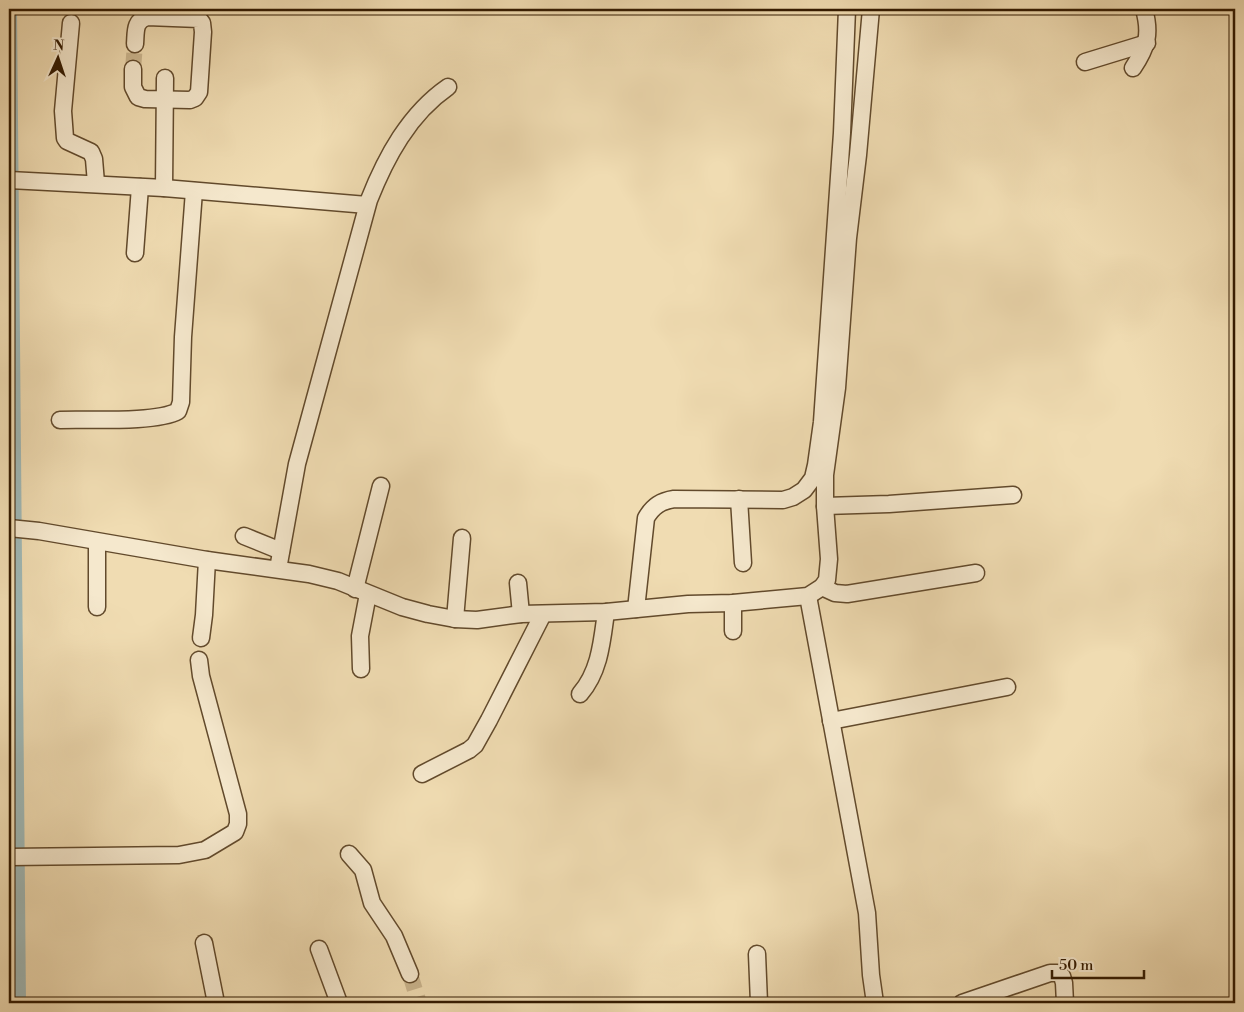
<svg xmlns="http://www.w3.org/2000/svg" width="1244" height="1012" font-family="'Libre Bodoni',serif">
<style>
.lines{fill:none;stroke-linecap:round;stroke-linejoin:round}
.canal{stroke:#a0b9b7;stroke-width:12}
.minor-tunnel{stroke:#cab58e;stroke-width:16;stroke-dasharray:16 8;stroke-linecap:butt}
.minor-casing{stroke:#624a2c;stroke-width:19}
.minor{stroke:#f5e8cd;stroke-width:16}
</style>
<rect width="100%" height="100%" fill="#f0dcb2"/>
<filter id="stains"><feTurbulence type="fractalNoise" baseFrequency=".004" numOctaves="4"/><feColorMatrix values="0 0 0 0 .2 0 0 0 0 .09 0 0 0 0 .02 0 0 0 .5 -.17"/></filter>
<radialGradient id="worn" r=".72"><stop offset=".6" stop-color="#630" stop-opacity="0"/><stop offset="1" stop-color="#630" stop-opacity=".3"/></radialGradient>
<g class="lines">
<polyline class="canal" points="11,9 20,1003"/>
<g class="minor-tunnel">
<polyline points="133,69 135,44"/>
<polyline points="410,974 419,1003"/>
</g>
<g class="minor-casing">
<g id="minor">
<polyline points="71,23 63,111 65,138 67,141 91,152 94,159 96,183"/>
<polyline points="1085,62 1147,43"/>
<path d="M1133,68C1147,47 1151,34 1144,9"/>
<path d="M133,69V87L138,97L145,99L190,100L195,98L199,92L203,32L202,23L199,19L147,17C134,21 136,32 135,44"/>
<polyline points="9,180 164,188 367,205"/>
<polyline points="164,188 165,78"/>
<polyline points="135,253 140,187"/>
<path d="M60,420C87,419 157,423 178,411L181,402L183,337L194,191"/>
<polyline points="739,499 743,563"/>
<polyline points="825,506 889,504 1013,495"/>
<polyline points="9,528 39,531 207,560 309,574 338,581 402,607 428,614 455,619 477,620 521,614 606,612 688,604 733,603 808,596 822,587 827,580 829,559 825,506 825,475 837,388 848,238 858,155 871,9"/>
<polyline points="244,536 281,551"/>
<path d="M278,569L297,464L369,200C386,157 409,114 448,87"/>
<polyline points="518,583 521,614"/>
<polyline points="822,587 835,593 847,594 976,573"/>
<polyline points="355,589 381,486"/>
<polyline points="808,596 867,913 871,975 875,1003"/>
<polyline points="733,603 733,631"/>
<polyline points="97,607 97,542"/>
<path d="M636,609L646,518C653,506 661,501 674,499L783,500L793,497L804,490L813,478L816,465L822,422L842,133L847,9"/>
<polyline points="455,619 462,538"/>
<polyline points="201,638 204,615 207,560"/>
<polyline points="361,669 360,636 368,594"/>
<path d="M580,694C600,671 602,641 606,612"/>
<polyline points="831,721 1007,687"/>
<polyline points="422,774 469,750 475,745 489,720 543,614"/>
<polyline points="349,854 363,870 372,903 394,936 410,974"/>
<polyline points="9,857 179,855 205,850 235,832 238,824 238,814 201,676 199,660"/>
<polyline points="204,943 216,1003"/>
<polyline points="319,949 339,1003"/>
<polyline points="757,954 759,1003"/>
<polyline points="962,1003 1050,973 1057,973 1062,976 1064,983 1065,1003"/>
</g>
</g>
<use href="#minor" class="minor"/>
</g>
<rect width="1244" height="1012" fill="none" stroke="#f0dcb2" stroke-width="30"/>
<rect x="10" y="10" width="1224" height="992" fill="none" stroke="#331a00" stroke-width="2.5"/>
<rect x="15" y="15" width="1214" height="982" fill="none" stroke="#331a00"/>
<g transform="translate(58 58) rotate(3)" stroke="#f5e8cd" stroke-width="4" paint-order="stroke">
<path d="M0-4L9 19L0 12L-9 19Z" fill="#331a00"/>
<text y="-8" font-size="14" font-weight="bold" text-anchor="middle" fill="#331a00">N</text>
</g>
<path d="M1052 970v8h92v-8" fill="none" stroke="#331a00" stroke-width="2.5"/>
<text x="1059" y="970" font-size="15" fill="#331a00" stroke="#f5e8cd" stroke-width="4" paint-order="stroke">50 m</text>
<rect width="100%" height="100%" filter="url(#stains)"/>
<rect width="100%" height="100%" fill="url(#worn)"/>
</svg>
